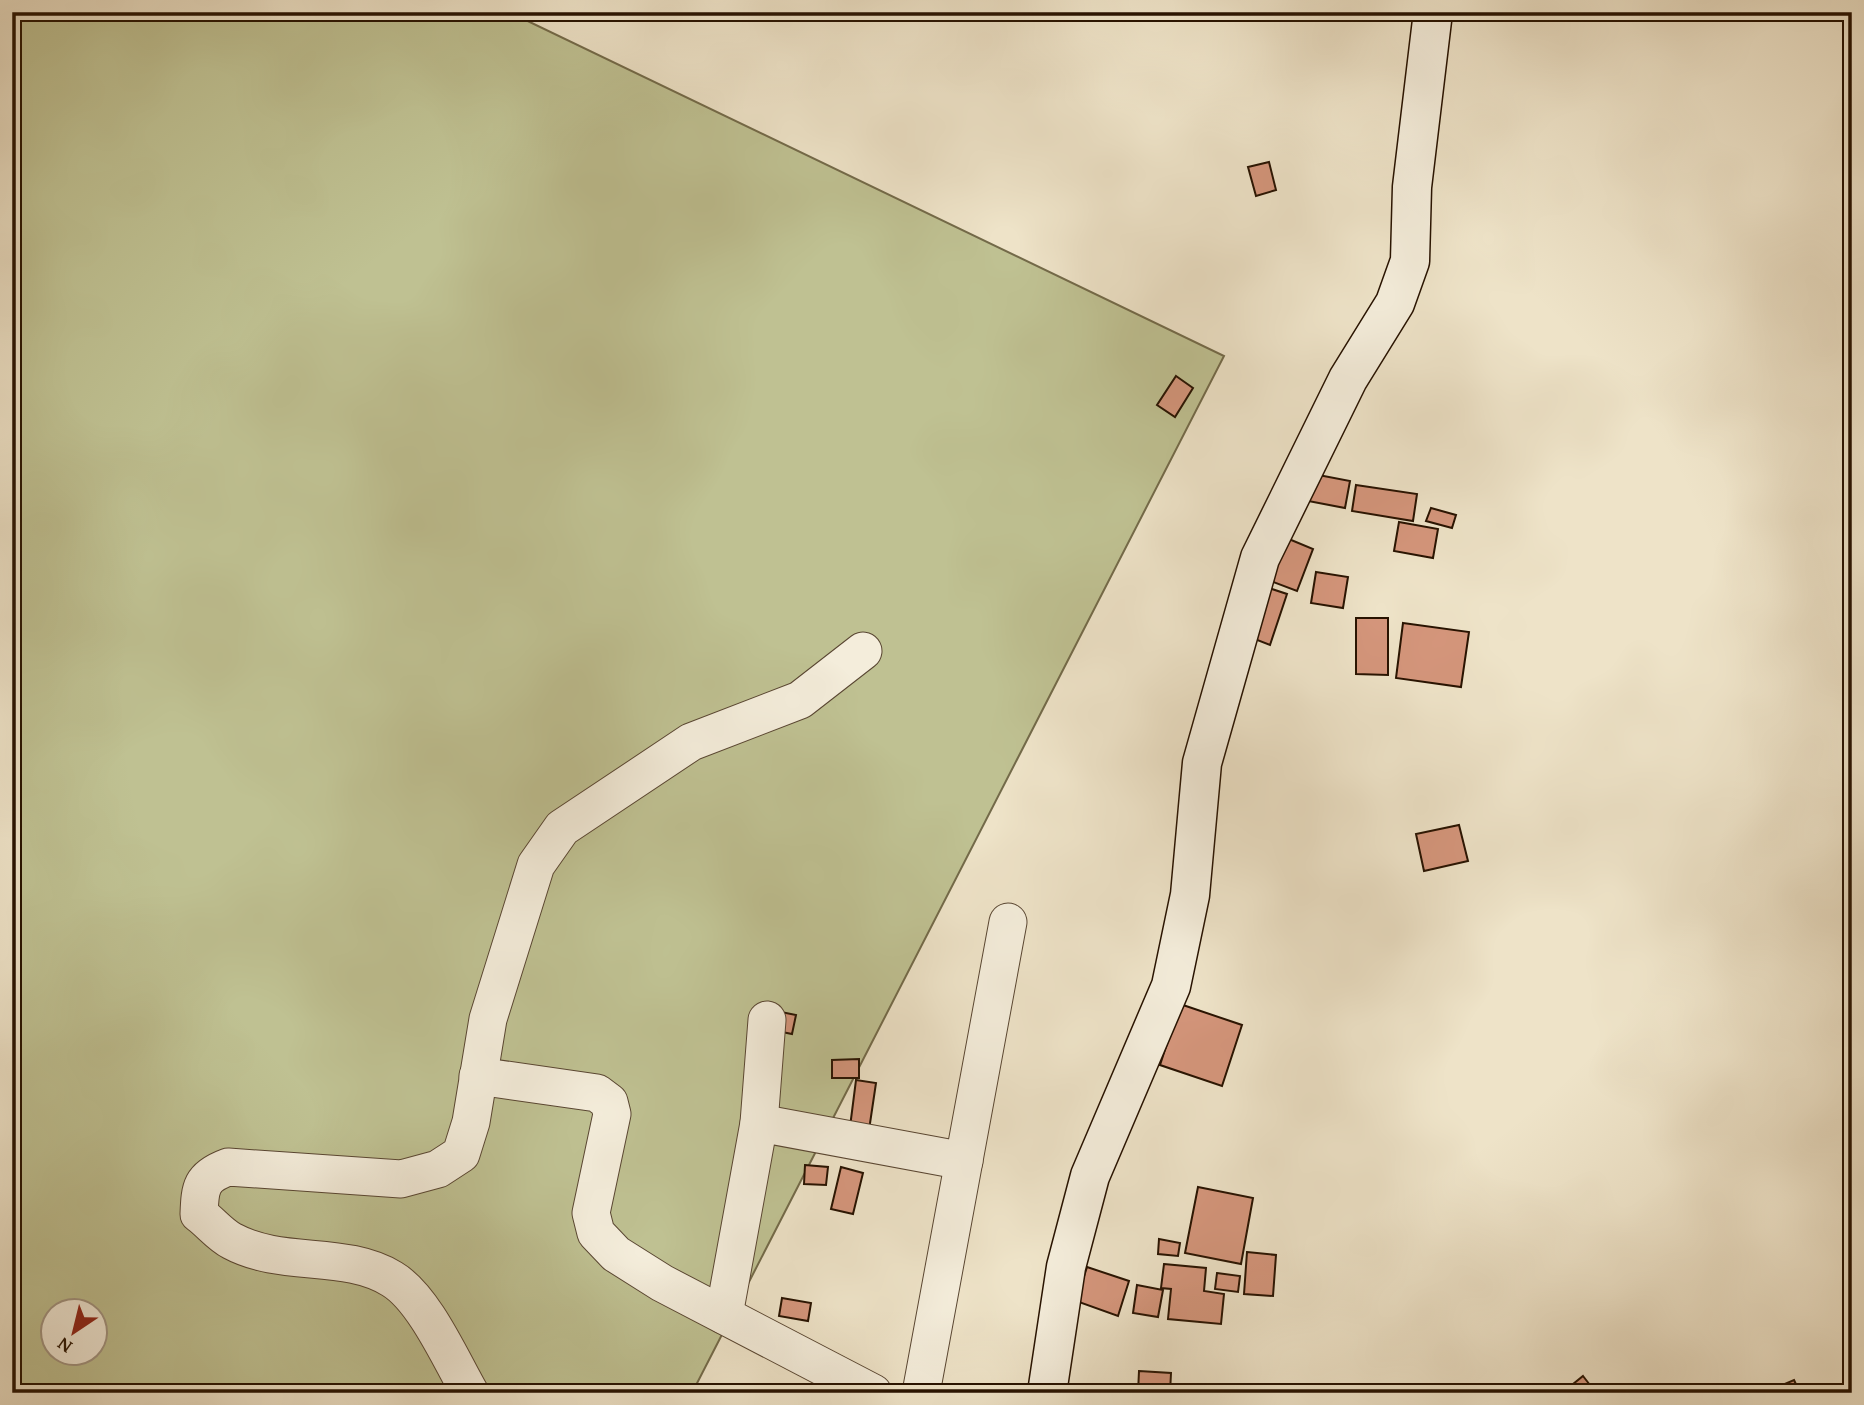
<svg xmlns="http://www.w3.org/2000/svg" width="1864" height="1405" font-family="'Gentium Book Plus',serif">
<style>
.green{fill:#bfc192;stroke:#736a49;stroke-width:2;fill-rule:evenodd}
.building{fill:#d5967c;stroke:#271200;stroke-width:2}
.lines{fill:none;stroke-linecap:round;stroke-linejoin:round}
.minor-casing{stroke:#594632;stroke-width:39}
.secondary-casing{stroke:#271200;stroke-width:41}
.minor{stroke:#f4eddb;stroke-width:37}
.secondary{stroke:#f4eddb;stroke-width:38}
</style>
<rect width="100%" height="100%" fill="#eee3c8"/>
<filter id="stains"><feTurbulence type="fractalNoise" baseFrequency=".00286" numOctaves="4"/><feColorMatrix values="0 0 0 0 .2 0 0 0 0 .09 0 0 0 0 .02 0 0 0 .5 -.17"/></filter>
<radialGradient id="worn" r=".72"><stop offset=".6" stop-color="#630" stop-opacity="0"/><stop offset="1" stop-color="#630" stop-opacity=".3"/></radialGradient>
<path class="green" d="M12,12H509L1224,356L692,1393H12ZM52,1310H94V1352H52Z"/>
<g class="building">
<polygon points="1269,162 1276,190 1256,196 1248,167"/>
<polygon points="1176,376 1193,388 1175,417 1157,405"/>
<polygon points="1308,473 1350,481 1345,508 1303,500"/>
<polygon points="1356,485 1417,494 1413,521 1352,511"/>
<polygon points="1431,508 1456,515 1452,528 1426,521"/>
<polygon points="1399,522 1438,529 1433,558 1394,551"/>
<polygon points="1284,537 1313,549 1297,591 1268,580"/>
<polygon points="1316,572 1348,577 1343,608 1311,603"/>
<polygon points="1269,588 1287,594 1270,645 1252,638"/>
<polygon points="1356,618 1388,618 1388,675 1356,674"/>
<polygon points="1403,623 1469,632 1461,687 1396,678"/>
<polygon points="1459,825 1468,861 1424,871 1416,834"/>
<polygon points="1180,1004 1242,1025 1222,1086 1160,1065"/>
<polygon points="781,1012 796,1015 792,1034 777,1031"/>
<polygon points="859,1059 859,1078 832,1078 832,1060"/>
<polygon points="856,1080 876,1083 869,1130 850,1127"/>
<polygon points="805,1165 828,1167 826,1185 804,1184"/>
<polygon points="841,1167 863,1173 853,1214 831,1209"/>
<polygon points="1198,1187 1253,1198 1241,1264 1185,1253"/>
<polygon points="1159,1239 1180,1243 1178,1256 1158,1254"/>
<polygon points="1247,1252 1276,1255 1273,1296 1244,1294"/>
<polygon points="1164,1264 1206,1268 1204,1291 1224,1294 1221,1324 1168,1319 1171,1289 1161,1288"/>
<polygon points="1087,1267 1129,1281 1118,1316 1076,1301"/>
<polygon points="1217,1273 1240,1276 1238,1292 1215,1289"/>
<polygon points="1137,1285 1163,1290 1158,1317 1133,1313"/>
<polygon points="782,1298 811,1303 808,1321 779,1316"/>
<polygon points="1139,1371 1171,1373 1170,1393 1138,1393"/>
<polygon points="1583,1376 1593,1389 1588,1393 1562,1393"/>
<polygon points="1794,1380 1800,1393 1764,1393"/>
<polygon points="1188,1385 1220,1393 1186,1393"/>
</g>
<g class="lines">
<g class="minor-casing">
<g id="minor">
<polyline points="478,1076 597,1093 609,1102 612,1114 591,1213 596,1233 616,1254 662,1283 873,1393"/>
<polyline points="759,1123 964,1161"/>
<polyline points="724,1315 759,1123 767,1020"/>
<path d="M470,1393C451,1360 424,1298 392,1279C345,1250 282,1268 232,1241C220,1235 210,1222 199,1214C200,1187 201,1177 228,1167L401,1179L438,1169L461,1154L471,1122L488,1019L536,865L562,828L691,742L800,700L863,651"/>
<polyline points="921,1393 1008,922"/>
</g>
</g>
<g class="secondary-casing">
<polyline id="secondary" points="1047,1393 1066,1267 1090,1176 1171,986 1190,895 1202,763 1260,558 1348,379 1395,303 1410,261 1412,187 1433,12"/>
</g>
<use href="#minor" class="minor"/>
<use href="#secondary" class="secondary"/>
</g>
<rect width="1864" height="1405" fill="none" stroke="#eee3c8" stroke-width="42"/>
<rect x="14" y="14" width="1836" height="1377" fill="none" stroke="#271200" stroke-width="3.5"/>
<rect x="21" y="21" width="1822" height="1363" fill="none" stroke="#271200" stroke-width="2"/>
<g transform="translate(74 1332) rotate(215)"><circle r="33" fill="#f4eddb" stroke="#a29583" stroke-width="2"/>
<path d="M0-5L12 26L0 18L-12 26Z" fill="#8f2418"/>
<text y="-10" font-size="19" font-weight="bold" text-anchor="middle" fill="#271200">N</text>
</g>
<rect width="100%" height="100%" filter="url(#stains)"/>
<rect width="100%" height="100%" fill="url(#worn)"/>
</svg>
